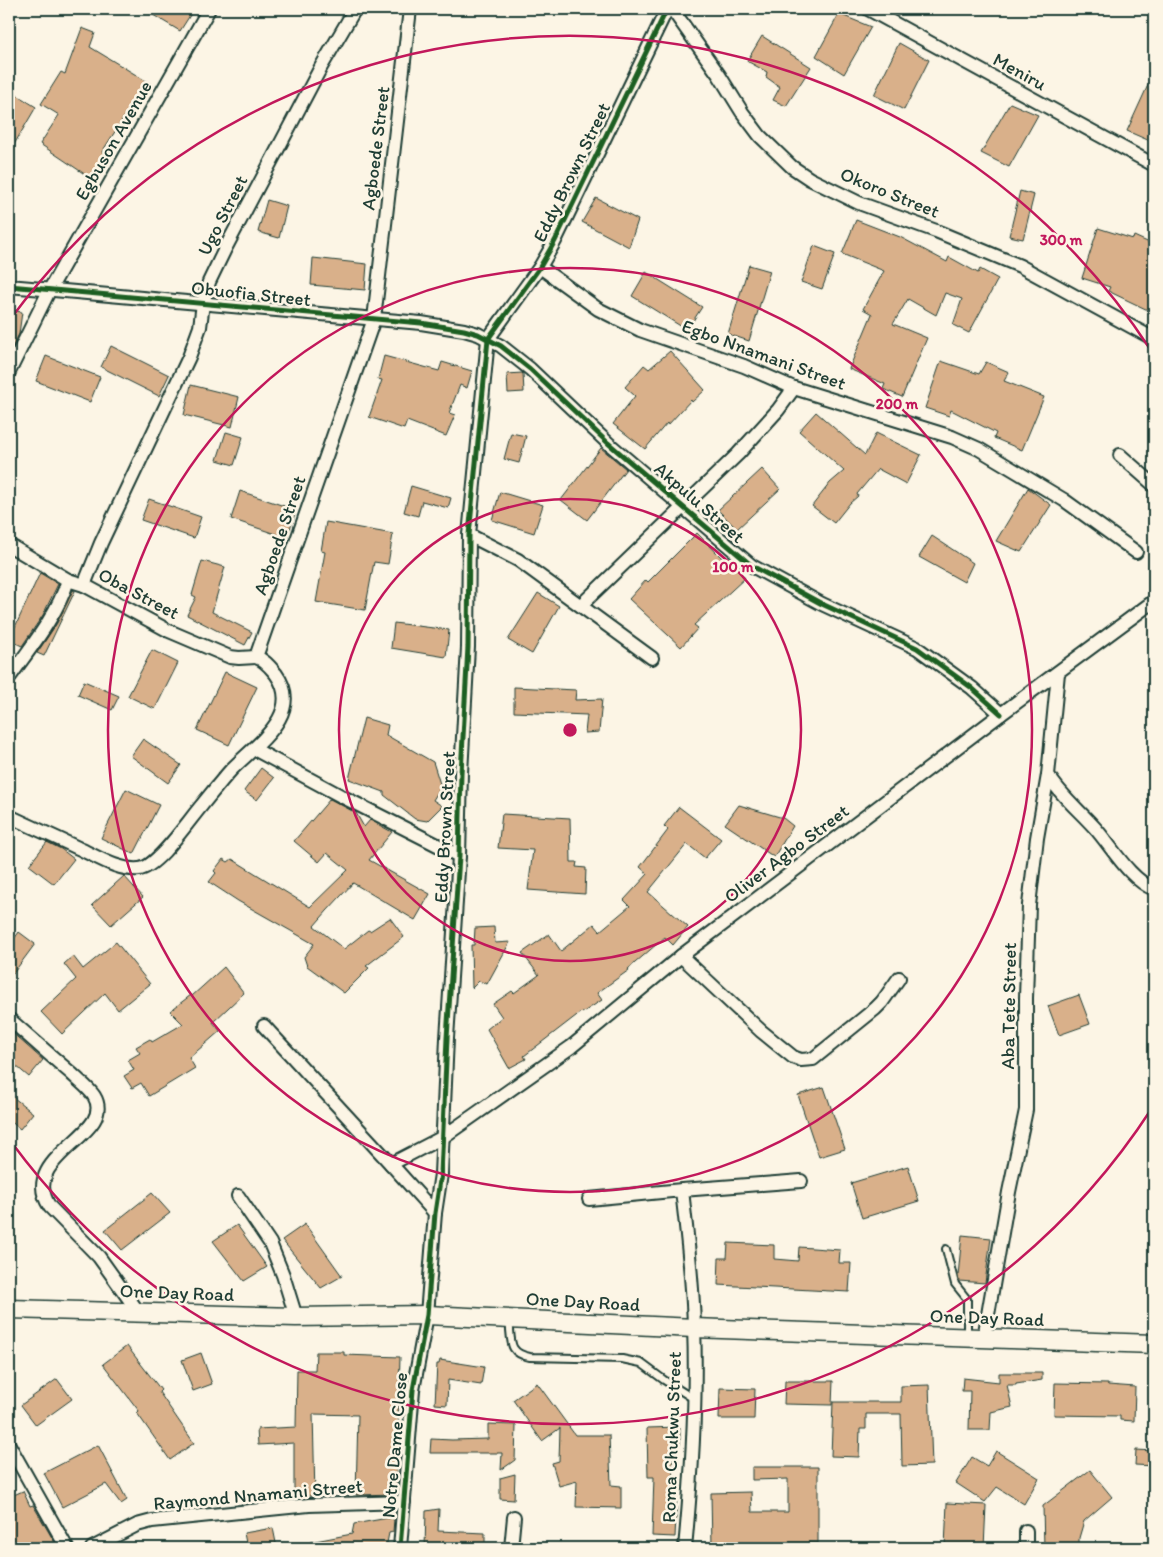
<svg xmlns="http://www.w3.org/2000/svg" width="1163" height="1557" font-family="Itim,sans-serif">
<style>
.building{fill:#d9b08a;stroke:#1f3d34}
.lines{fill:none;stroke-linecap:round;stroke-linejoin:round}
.service-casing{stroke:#1f3d34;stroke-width:10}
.minor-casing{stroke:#1f3d34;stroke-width:16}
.secondary-casing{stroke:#1f3d34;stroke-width:21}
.service{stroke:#fcf5e5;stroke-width:6}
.minor{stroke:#fcf5e5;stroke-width:12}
.secondary{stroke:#fcf5e5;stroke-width:18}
.cycleway-casing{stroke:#fcf5e5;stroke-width:8}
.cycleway{stroke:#1b5e20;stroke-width:5}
.ring{fill:none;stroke:#c2185b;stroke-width:2.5}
.labels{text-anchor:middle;stroke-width:5;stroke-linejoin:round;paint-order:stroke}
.street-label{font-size:19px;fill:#1f3d34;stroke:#fcf5e5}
.centre{fill:#c2185b;stroke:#fcf5e5;stroke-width:2.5}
.ring-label{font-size:15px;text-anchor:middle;font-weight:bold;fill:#c2185b;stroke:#fcf5e5;stroke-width:5;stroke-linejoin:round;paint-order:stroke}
</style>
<rect width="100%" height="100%" fill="#fcf5e5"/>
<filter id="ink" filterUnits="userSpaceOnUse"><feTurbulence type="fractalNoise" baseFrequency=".02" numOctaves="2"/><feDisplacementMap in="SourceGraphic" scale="10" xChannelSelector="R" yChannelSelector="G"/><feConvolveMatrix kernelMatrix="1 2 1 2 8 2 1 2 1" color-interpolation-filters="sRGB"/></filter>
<g filter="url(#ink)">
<g class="building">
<polygon points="143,9 194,9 180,31"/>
<polygon points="839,14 871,27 844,74 816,56"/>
<polygon points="82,28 95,33 90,47 151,84 135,111 130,108 102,152 108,156 92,179 40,144 59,115 41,104 61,72 65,74"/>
<polygon points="762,36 811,67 786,106 773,100 780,87 766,77 767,72 747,61"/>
<polygon points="899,43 929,60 904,110 874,95"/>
<polygon points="1154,72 1154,132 1150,141 1127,131"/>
<polygon points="9,90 36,107 9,153"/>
<polygon points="1010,103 1038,115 1009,167 981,153"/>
<polygon points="1020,191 1034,195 1023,239 1009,236"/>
<polygon points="596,198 638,220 629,247 582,222"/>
<polygon points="267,200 287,206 279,238 258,232"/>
<polygon points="856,220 900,237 947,262 949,257 978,273 980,269 998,279 969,333 953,325 962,299 945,293 936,315 908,299 893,324 927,338 902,397 883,389 885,384 849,369 872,314 863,309 884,271 842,254"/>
<polygon points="1098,228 1133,239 1134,236 1154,245 1154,313 1108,291 1110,287 1082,278"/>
<polygon points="814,246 835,254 822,289 801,282"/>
<polygon points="313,258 367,264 365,290 311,285"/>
<polygon points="749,265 770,271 749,341 728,334"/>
<polygon points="646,272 702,307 687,330 632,296"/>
<polygon points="9,310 22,312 19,334 10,352"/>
<polygon points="111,346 169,375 159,396 101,367"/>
<polygon points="670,351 705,390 692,402 691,400 668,425 667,423 645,449 613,424 635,396 625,387 644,365 649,369"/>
<polygon points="46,356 100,377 90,402 36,381"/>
<polygon points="384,356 439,371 442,362 472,371 467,388 460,385 449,413 455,415 446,436 407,421 404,429 369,417 382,380 378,379"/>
<polygon points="941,361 979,374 986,362 1009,372 1004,381 1044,397 1022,450 994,438 996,433 951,410 949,416 925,408"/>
<polygon points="522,373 523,374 524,392 508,393 507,374"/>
<polygon points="191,385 239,397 232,427 184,415"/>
<polygon points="816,412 865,455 876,433 921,455 906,484 878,469 857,494 858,496 850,503 834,523 812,506 830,483 844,471 799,431"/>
<polygon points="226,432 243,437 234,465 217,460"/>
<polygon points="511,433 526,436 519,463 504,459"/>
<polygon points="601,448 626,469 587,520 561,500"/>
<polygon points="762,469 780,489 737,529 718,510"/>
<polygon points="411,486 451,498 448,508 422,501 418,516 404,512"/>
<polygon points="1028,488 1051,505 1021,552 996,541"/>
<polygon points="240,491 296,510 287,538 231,519"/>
<polygon points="500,492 543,505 534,533 492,520"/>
<polygon points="149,499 201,517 194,538 141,520"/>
<polygon points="326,522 393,534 388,564 374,562 365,610 316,602 325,552 321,551"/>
<polygon points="697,533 725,561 727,559 745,578 694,625 698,628 681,647 629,599 646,580 648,582"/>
<polygon points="932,536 973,563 964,582 919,557"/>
<polygon points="202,561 225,567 212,612 252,632 245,645 187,615 196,597 192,595"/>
<polygon points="40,573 58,584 43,615 22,646 9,640"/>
<polygon points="73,590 75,591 44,656 37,653 57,623"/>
<polygon points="538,593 559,606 532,654 508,640"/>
<polygon points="394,623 449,630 446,657 391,648"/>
<polygon points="152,650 178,663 155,709 128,696"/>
<polygon points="225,672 257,687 229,745 197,730"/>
<polygon points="84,681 119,696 112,710 78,695"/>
<polygon points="514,687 576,690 575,700 602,699 599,732 585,733 587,715 514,712"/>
<polygon points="364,718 388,725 386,735 433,762 441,787 433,800 442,806 427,821 415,819 384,795 384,792 349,779"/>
<polygon points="143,739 181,765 168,783 131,756"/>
<polygon points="261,768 274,778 257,800 244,791"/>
<polygon points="126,789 159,805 134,854 101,838"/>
<polygon points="330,799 356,813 364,827 370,820 392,832 369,860 430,894 415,920 353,883 327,911 314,926 344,949 368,930 370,931 390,918 404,937 366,966 369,968 344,993 307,966 304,957 314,944 238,901 209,882 216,873 214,871 223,859 228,862 232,859 310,907 348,870 327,853 319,862 294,841"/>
<polygon points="739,805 783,818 793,826 774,857 725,824"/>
<polygon points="679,807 721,839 705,858 687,844 648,892 688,927 673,945 665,937 628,969 629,970 597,993 602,1000 582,1013 581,1012 524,1056 526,1059 509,1068 487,1029 502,1017 493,1004 512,991 514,993 539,975 522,953 549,934 561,951 594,924 600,931 630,906 624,900 648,874 640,867 668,830 664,826"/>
<polygon points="502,814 570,818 571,862 577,862 576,867 586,868 585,894 528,890 533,850 498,848"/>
<polygon points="47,842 61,849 74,859 54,884 29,865"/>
<polygon points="124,876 143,897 111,925 92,905"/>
<polygon points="494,927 495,943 510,942 487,984 479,981 472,988 471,945 474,945 475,928"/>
<polygon points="19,932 35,944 9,979 9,946"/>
<polygon points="116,942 150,984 118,1010 105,993 62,1034 41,1012 76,979 64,964 73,956 83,969"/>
<polygon points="224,967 244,993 213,1022 220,1031 189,1058 195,1068 149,1096 141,1083 132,1088 124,1076 134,1070 128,1060 140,1053 136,1047 150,1039 152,1042 183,1024 170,1011 191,995 192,996"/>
<polygon points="1079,995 1090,1024 1059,1035 1048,1006"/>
<polygon points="9,1030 43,1060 29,1077 9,1060"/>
<polygon points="824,1087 845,1149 819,1157 798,1095"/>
<polygon points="9,1094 33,1113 20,1129 9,1120"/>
<polygon points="908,1166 919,1201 862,1218 851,1183"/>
<polygon points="152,1193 170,1213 122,1250 105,1230"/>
<polygon points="305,1224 342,1276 321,1288 282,1240"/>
<polygon points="237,1225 267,1267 244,1281 213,1241"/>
<polygon points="962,1235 991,1238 985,1283 959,1281 958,1276"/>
<polygon points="728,1243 774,1245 774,1259 798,1261 799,1247 840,1250 839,1263 851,1263 849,1292 718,1285 719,1258 727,1258"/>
<polygon points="127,1346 161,1390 159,1392 194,1443 170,1460 137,1413 139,1411 103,1364"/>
<polygon points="316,1352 344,1352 344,1355 400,1357 396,1494 356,1495 358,1415 313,1414 315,1496 294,1496 294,1443 258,1445 257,1429 296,1427 297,1370 315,1370"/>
<polygon points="201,1353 212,1384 193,1391 182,1360"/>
<polygon points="440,1360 484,1367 481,1385 448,1380 447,1405 435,1404 437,1364 439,1364"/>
<polygon points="999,1373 1042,1373 1042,1380 1016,1384 1016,1385 1007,1385 1012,1407 991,1412 990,1430 969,1430 970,1391 962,1391 963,1378 999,1382"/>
<polygon points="57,1379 72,1399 36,1425 21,1405"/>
<polygon points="785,1381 833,1381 832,1405 784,1404"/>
<polygon points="537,1383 575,1435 609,1435 611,1485 621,1486 621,1508 576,1507 577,1481 559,1486 552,1463 559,1461 560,1428 542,1441 513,1400"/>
<polygon points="1055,1383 1108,1384 1108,1385 1135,1387 1134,1421 1120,1420 1120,1416 1054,1415"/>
<polygon points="929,1385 932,1465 902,1466 901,1414 866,1414 866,1429 860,1429 859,1457 831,1456 833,1402 901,1402 901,1386"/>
<polygon points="720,1388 755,1389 754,1419 719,1419"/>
<polygon points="488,1424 516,1425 515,1460 501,1470 502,1453 430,1453 431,1439 452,1440 488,1439"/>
<polygon points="680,1427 680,1445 672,1445 673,1495 677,1495 675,1537 652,1536 654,1477 648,1477 647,1428"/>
<polygon points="98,1445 127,1500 121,1504 106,1484 62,1507 44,1473"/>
<polygon points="1136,1450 1154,1451 1154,1466 1135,1465"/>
<polygon points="996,1451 1039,1478 1024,1504 997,1487 985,1502 956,1483 972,1457 987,1466"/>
<polygon points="752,1467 818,1467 818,1543 747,1543 747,1546 712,1547 711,1493 751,1492 752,1512 788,1512 788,1479 752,1480"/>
<polygon points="1090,1470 1112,1497 1084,1521 1079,1538 1079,1547 1044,1548 1043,1506"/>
<polygon points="515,1474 514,1500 500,1499 500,1478"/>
<polygon points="23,1491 30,1506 33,1505 58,1548 9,1548 9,1497"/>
<polygon points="947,1503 986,1505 984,1548 945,1547"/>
<polygon points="439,1509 438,1531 485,1533 485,1548 425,1548 426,1511"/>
<polygon points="388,1518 394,1519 393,1532 389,1533 386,1548 310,1548 310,1542 352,1534 354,1524"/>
<polygon points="273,1528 277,1548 247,1548 244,1533"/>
</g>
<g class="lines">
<g class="service-casing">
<g id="service">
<polyline points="946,1249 955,1284 967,1299 967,1337"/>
<path d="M509,1320C512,1340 507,1353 530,1357L622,1359L641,1363L664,1380L694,1399"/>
</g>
</g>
<g class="minor-casing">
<g id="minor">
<polyline points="672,9 719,75 742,112 760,136 792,167 810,179 859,203 936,231 1020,266 1154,339"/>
<polyline points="868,9 1154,165"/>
<polyline points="540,267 598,309 640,330 744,366 794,388 952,437 979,449 1064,500 1136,552"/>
<polyline points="9,286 421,323 464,330 478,334 501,346 530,369 608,443 752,566 822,604 917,648 972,688 1001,714"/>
<polyline points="9,372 50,289 209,9"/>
<polyline points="1120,455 1154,485"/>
<polyline points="469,535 518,560 652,658"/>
<polyline points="9,545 68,580 84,585 169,631 230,657 239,658 256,657"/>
<polyline points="84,585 101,543 189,357 200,327 203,303 209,282 225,249 321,67 355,9"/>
<polyline points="581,605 738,454 778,410 794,388"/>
<path d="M9,678C30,648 57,616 68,580"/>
<polyline points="254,749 341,796 459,856"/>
<path d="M1048,775C1061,796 1079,810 1095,828C1112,847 1130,880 1154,889"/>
<path d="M9,816C32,827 55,837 78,848C96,856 118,871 139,869C157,868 189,820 202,805C211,794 221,781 231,770C255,745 305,714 276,674C270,667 265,660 256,657L374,319L410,9"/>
<polyline points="681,956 761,1031 793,1057 801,1060 813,1059 875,1009 882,1002 899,978"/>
<path d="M9,1019C30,1037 51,1056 72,1074C79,1081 89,1088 94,1096C118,1135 16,1156 50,1207L99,1257L139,1313"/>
<polyline points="264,1026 391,1164 435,1213"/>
<polyline points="391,1164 443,1137 571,1047 681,956 1001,714 1154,601"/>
<polyline points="682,1190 801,1181"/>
<polyline points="238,1196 270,1243 283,1275 296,1317"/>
<path d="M589,1199L682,1190C687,1236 693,1281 694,1327C697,1401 692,1475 685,1548"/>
<polyline points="984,1338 1009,1192 1026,1110 1026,998 1029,905 1037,838 1048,775 1058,673"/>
<polyline points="9,1445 67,1548"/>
<polyline points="1026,1531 1026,1548"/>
<polyline points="92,1548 137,1525 152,1521 309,1505 404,1502"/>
<polyline points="400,1548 413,1390 427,1315 435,1213 441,1174 447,1038 459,856 461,773 468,647 469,535 488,339 540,267 555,241 667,9"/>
<polyline points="511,1548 514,1517"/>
</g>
</g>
<g class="secondary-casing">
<polyline id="secondary" points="9,1309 296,1317 427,1315 694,1328 1154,1344"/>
</g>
<use href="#service" class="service"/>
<use href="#minor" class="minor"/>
<use href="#secondary" class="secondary"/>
<g class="cycleway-casing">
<g id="cycleway">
<polyline points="9,286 421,323 464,330 478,334 501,346 530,369 608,443 752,566 822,604 917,648 972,688 1001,714"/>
<polyline points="400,1548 413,1390 427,1315 435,1213 441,1174 447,1038 459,856 461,773 468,647 469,535 488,339 540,267 555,241 667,9"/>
</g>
</g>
<use href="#cycleway" class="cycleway"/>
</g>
</g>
<g class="ring">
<circle cx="570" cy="730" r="231"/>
<circle cx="570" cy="730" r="462"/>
<path d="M1152 1108A694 694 0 0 1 12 1143M12 317A694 694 0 0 1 1152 352"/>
</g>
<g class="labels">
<g class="street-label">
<text transform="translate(1020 71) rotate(29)" y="7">Meniru</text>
<text transform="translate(113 140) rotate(-60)" y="7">Egbuson Avenue</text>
<text transform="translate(375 148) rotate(-83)" y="7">Agboede Street</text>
<text transform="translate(571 172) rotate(-64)" y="7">Eddy Brown Street</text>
<text transform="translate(890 192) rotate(22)" y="7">Okoro Street</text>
<text transform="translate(222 215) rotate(-63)" y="7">Ugo Street</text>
<text transform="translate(251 293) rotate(6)" y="7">Obuofia Street</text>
<text transform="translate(764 354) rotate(20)" y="7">Egbo Nnamani Street</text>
<text transform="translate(700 502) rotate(41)" y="7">Akpulu Street</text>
<text transform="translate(279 535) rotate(-71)" y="7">Agboede Street</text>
<text transform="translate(139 593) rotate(28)" y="7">Oba Street</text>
<text transform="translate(444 827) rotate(-87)" y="7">Eddy Brown Street</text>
<text transform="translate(786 853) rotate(-37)" y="7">Oliver Agbo Street</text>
<text transform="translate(1008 1006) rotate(-89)" y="7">Aba Tete Street</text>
<text transform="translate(177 1292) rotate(2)" y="7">One Day Road</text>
<text transform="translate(583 1301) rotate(3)" y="7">One Day Road</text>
<text transform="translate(987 1317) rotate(2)" y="7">One Day Road</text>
<text transform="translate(671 1437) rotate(-88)" y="7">Roma Chukwu Street</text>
<text transform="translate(394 1445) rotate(-85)" y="7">Notre Dame Close</text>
<text transform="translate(258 1494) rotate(-5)" y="7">Raymond Nnamani Street</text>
</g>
</g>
<circle cx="570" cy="730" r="8" class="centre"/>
<g class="ring-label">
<text x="1061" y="245">300 m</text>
<text x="897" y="409">200 m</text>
<text x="733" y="572">100 m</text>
</g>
<rect width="1163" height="1557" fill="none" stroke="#fcf5e5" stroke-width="30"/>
<rect x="15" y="15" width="1133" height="1527" fill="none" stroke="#1f3d34" stroke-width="2" filter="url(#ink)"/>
</svg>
